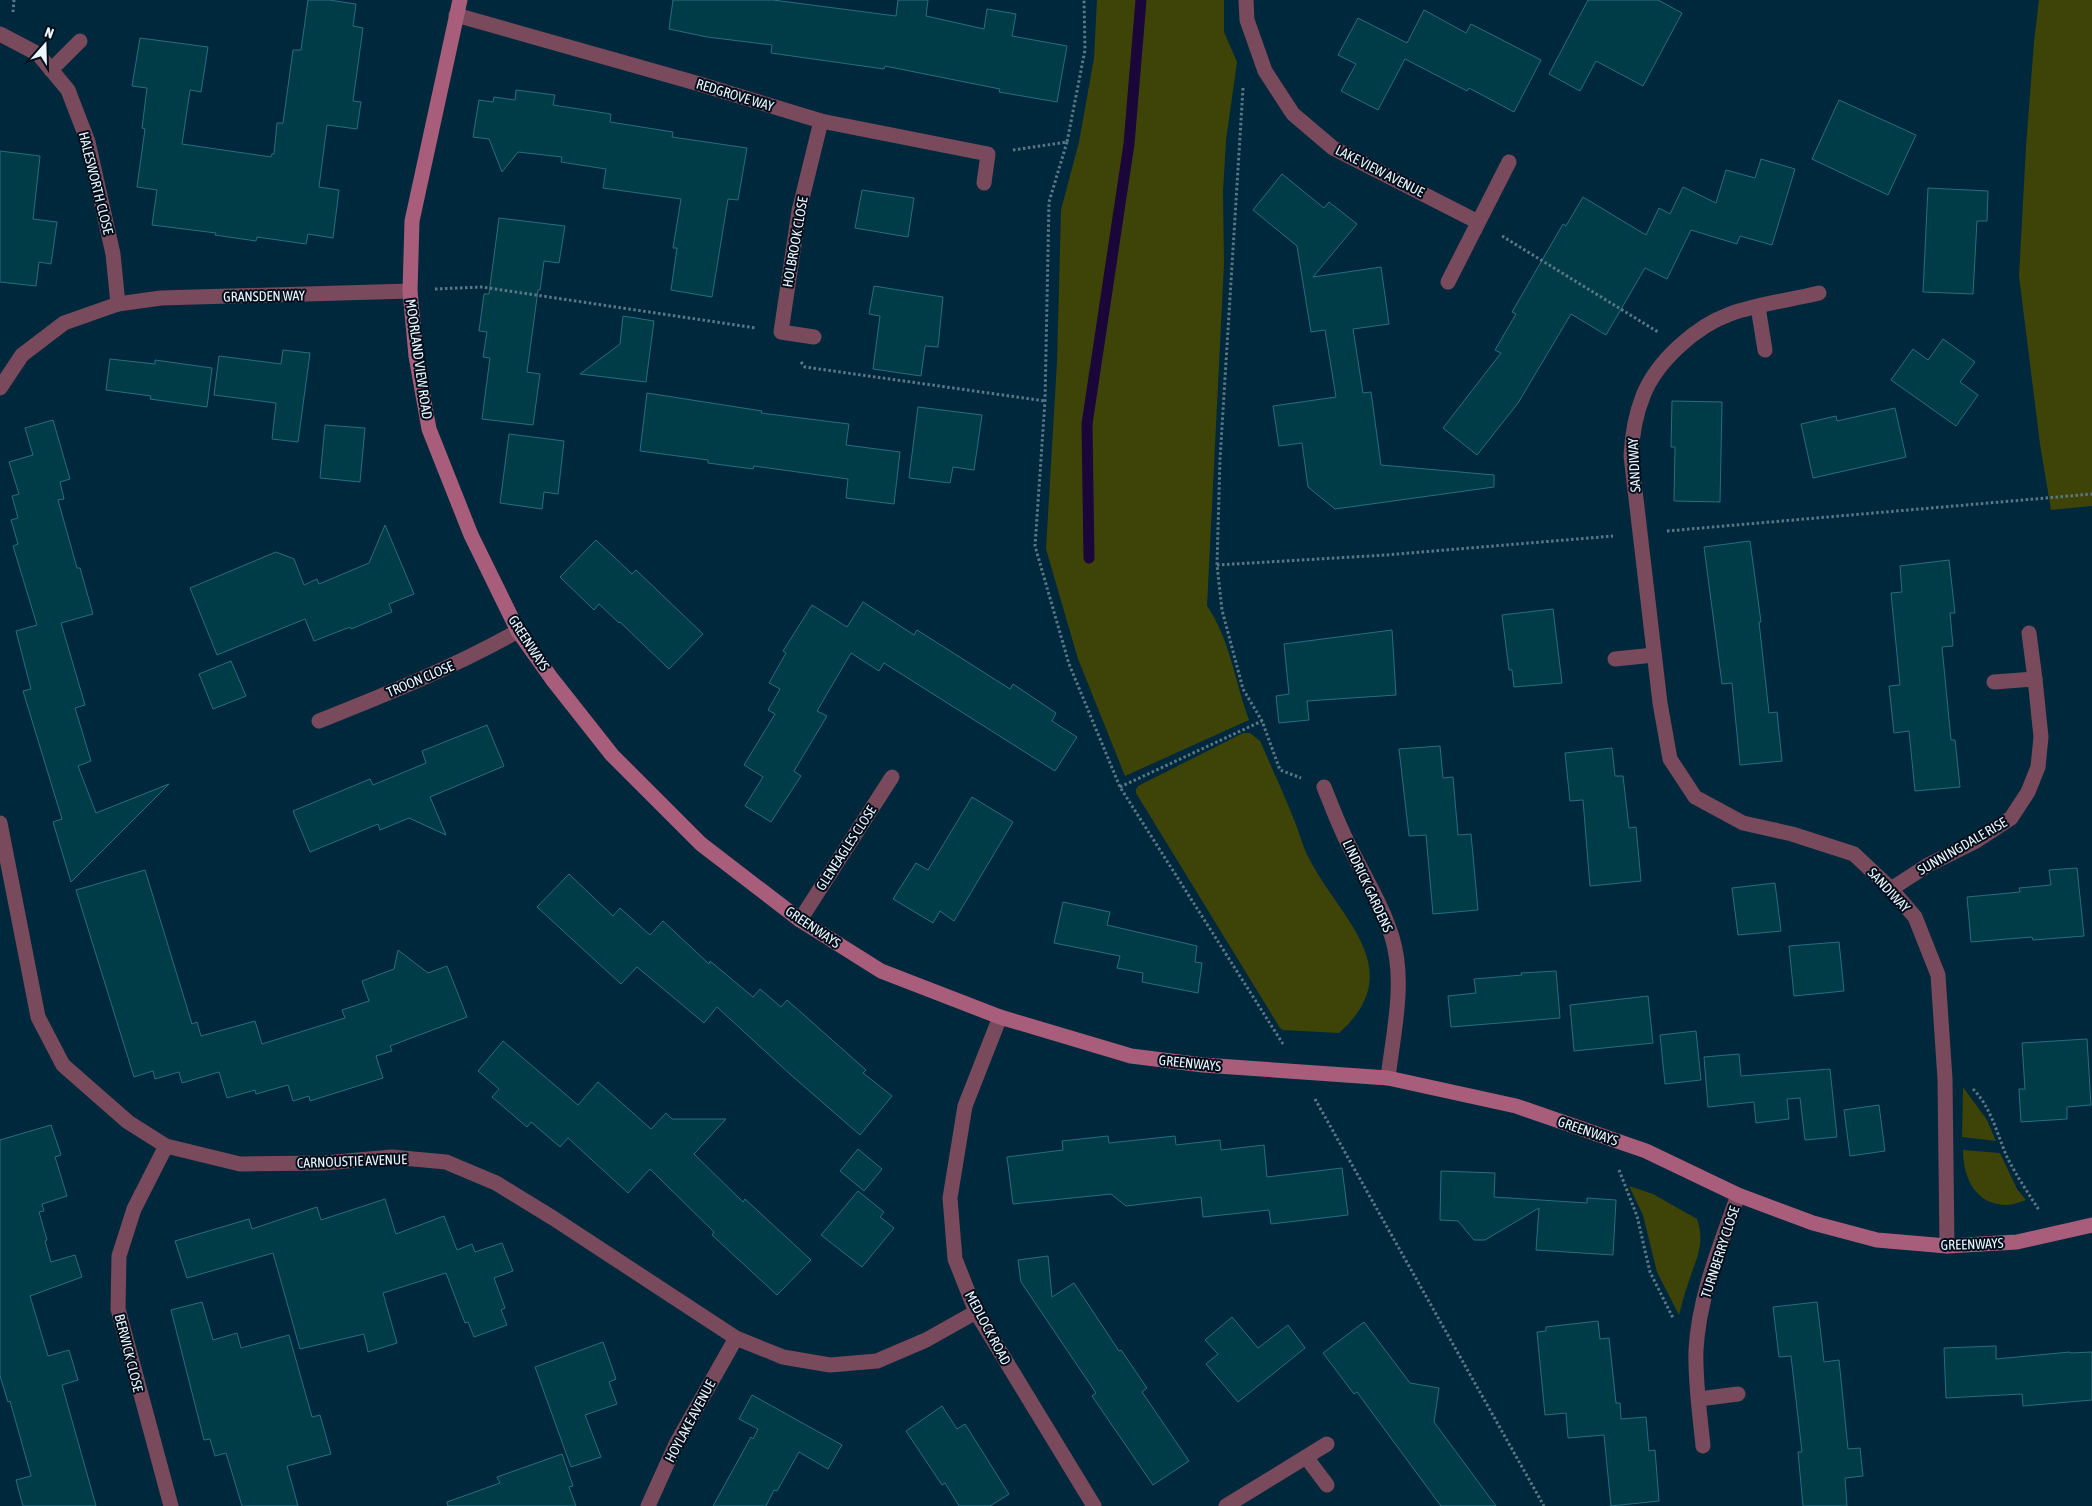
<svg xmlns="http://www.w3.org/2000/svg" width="2092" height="1506" font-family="'Asap Condensed',sans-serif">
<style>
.green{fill:#3e4407}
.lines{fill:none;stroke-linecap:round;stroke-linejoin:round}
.stream{stroke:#1b0639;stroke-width:11}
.building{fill:#003c48;stroke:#286e7e}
.path{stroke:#5a7786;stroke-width:3;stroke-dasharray:2.5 2.5;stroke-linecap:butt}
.street{stroke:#794a5c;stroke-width:15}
.secondary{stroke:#a85e7b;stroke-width:15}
.labels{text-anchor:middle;stroke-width:4;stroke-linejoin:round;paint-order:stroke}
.street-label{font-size:14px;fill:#ecf6fd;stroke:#000f1b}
</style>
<rect width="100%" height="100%" fill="#00283c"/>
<g class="green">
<path d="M1097,0H1224V32L1237,62L1226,140L1223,191L1224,264L1207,606C1230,639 1235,682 1249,720L1125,776L1078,659L1046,549L1057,362L1061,210L1079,142L1094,58Z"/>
<polygon points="2039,0 2092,0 2092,506 2051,510 2040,444 2019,276 2026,147 2034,42"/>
<path d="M1243,733H1250L1260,741C1272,768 1284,794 1295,822C1300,835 1304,851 1312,864C1344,922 1408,971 1339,1033L1283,1030L1280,1028L1136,793V789L1138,786Z"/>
<polygon points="1963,1087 1987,1120 1996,1141 1962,1137"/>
<path d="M1963,1150L2000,1153L2017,1189L2026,1200C2020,1202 2013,1205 2007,1205C1975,1205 1963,1177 1963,1150Z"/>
<path d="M1629,1186L1653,1194L1697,1219C1706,1244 1695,1261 1688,1284C1684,1294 1682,1304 1679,1315L1657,1272L1643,1215Z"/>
</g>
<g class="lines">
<polyline class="stream" points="1089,558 1087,424 1129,144 1141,0"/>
</g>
<g class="building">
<polygon points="308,0 329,0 356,4 353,26 363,28 353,101 361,102 357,129 327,125 319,187 339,190 333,238 308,234 306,244 257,237 256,241 215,235 216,233 152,225 157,190 137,187 145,129 142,128 147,88 132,86 140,38 208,47 201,92 190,90 182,144 271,157 272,154 274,154 277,123 283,123 293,50 301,50"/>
<polygon points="673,0 773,0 896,16 898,0 928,0 926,16 984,29 987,9 1016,14 1012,36 1067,46 1057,102 999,92 1000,89 885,66 884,69 771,53 772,45 707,37 669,29"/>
<polygon points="1588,0 1658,0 1682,13 1643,86 1596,61 1580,91 1549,74"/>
<polygon points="1424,10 1466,33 1471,24 1541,60 1514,112 1469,88 1467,91 1405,59 1378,110 1341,91 1356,64 1338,55 1358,18 1407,43"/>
<polygon points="516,90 555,95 553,105 611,114 610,122 673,132 672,137 747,148 738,200 728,199 712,297 671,290 677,248 673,248 681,199 603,188 606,169 561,162 562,157 518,152 502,172 489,139 473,137 479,100 493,102 494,97 515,100"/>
<polygon points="1839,100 1916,135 1888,195 1812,159"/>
<polygon points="0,151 40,156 33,219 57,222 51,264 39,262 36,286 0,282"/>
<polygon points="1761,159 1795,169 1772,245 1740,236 1737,244 1691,230 1667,279 1645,268 1606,335 1571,314 1518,403 1477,455 1443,428 1501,353 1495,350 1516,314 1512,312 1563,224 1566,226 1583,197 1646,235 1659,208 1670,214 1683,187 1716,203 1726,170 1755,178"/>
<polygon points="1282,174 1324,208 1329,202 1357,224 1313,277 1381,267 1389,324 1353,329 1363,393 1371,392 1381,465 1494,475 1494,487 1335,509 1308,487 1302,443 1279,446 1273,406 1336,397 1325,330 1311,332 1297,246 1253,210"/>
<polygon points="1928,188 1988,191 1987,221 1977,221 1973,294 1923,292"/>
<polygon points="862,190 914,198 908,237 855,228"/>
<polygon points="499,218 565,226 559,263 544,261 540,290 538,290 527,372 540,374 533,425 482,419 490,358 483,357 487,332 479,331 484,294 489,294"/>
<polygon points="874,286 943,297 938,347 925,346 921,376 873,369 880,316 869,314"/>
<polygon points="623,316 654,321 646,382 580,374 620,344"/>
<polygon points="1943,339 1975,362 1960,382 1978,395 1956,426 1891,380 1913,349 1928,360"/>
<polygon points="283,350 310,353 298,442 272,439 276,403 214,395 219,356 281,364"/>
<polygon points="110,359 155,364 155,360 212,368 207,407 150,399 151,396 106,390"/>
<polygon points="647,393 762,411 761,413 849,424 846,445 900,452 894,504 846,498 848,479 754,466 753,469 708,463 708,460 640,451"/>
<polygon points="1672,401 1722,402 1720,502 1674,501 1675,447 1671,447"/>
<polygon points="918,407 982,415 974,470 953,467 950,483 909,478"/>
<polygon points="1895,408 1906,457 1813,478 1801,424 1836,416 1837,421"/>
<polygon points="53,420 70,479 60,482 64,499 58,500 77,568 80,568 93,614 61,623 85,705 75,708 91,761 78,766 96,813 169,784 71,882 53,822 62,819 23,691 31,689 16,631 37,625 13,546 18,544 11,520 18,518 12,496 19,494 9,462 33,455 25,428"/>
<polygon points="325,425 365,428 360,482 320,478"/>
<polygon points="509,434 564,441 558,494 544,492 542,509 500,503"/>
<polygon points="385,525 414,594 389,604 392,612 351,629 350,627 314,641 305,619 217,655 190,588 276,552 294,559 304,585 317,579 319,584 369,563"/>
<polygon points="596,540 632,574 636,570 703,634 669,669 620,622 619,623 599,604 594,610 560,577"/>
<polygon points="1750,541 1761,622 1759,622 1769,713 1777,712 1782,761 1740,765 1732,683 1722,684 1704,547"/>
<polygon points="1949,560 1955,613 1950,613 1953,646 1942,647 1951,740 1955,740 1960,787 1915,791 1909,731 1894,733 1889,686 1900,685 1891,593 1902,592 1900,566"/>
<polygon points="863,602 914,635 917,630 1010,689 1013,684 1056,713 1052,721 1077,737 1055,771 884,663 879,671 851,653 817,711 827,716 794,771 801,776 771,822 745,806 763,777 744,765 775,714 768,710 780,689 769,683 786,653 783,651 812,605 847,627"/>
<polygon points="1553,609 1562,683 1514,687 1512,670 1509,670 1502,615"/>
<polygon points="1392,630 1396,695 1307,701 1309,720 1279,723 1276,696 1289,694 1284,644"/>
<polygon points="231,661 246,696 213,709 199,674"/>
<polygon points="487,725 504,766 430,797 446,835 409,818 380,830 378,824 310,852 293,811 370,779 373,785 426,763 422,751"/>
<polygon points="1440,746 1443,778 1453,777 1458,835 1471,834 1478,910 1433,914 1426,835 1409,836 1399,749"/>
<polygon points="1612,748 1615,776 1623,776 1629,828 1636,827 1641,881 1590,886 1583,800 1570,801 1565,753"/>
<polygon points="972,797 1013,822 954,921 940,911 933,923 893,899 916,863 928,870"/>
<polygon points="2077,868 2084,936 2033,940 2032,937 1971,942 1967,897 2020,892 2019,888 2051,885 2049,870"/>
<polygon points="145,870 192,1024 197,1022 201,1036 255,1021 262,1044 345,1018 342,1010 369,1001 362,981 394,969 398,950 428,973 447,966 467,1017 390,1046 392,1051 376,1056 383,1078 310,1101 309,1096 293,1101 288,1085 256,1094 255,1090 227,1098 219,1072 182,1083 179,1072 155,1079 153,1071 134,1077 76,890"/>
<polygon points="569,874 613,916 620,908 650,935 663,921 709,964 710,961 753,997 760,989 781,1007 787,1000 866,1070 863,1073 892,1096 860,1135 791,1075 717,1007 704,1023 637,967 621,984 537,907"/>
<polygon points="1775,883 1781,931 1738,935 1732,888"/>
<polygon points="1063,902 1110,912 1107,925 1197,946 1195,962 1202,963 1198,993 1142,982 1143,973 1117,968 1120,956 1054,943"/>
<polygon points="1839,942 1844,991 1794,996 1789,946"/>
<polygon points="1556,971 1560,1018 1451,1027 1448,996 1476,993 1474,979 1522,975 1521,973"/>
<polygon points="1648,996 1653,1043 1574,1051 1570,1005"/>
<polygon points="1696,1031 1701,1080 1665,1084 1660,1035"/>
<polygon points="2087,1039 2091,1105 2067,1107 2067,1119 2021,1122 2019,1089 2025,1089 2022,1043"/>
<polygon points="503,1041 578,1105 598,1082 651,1129 666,1113 672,1119 726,1119 694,1154 743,1202 745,1199 811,1260 777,1295 712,1235 714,1232 650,1169 628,1193 568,1138 560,1147 531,1122 527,1127 492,1097 499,1089 478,1071"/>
<polygon points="1739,1054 1741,1076 1830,1069 1837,1137 1805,1140 1800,1098 1787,1099 1789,1119 1756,1123 1754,1102 1708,1107 1704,1057"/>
<polygon points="1879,1105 1885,1151 1850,1156 1844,1110"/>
<polygon points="51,1125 61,1155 55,1157 67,1196 42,1204 44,1211 39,1212 47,1240 45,1241 51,1262 75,1255 82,1277 30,1296 48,1356 69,1350 78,1380 62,1385 96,1506 23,1506 16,1480 31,1476 10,1401 8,1402 0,1376 0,1140"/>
<polygon points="1108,1136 1109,1143 1175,1136 1176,1145 1220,1140 1221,1150 1264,1145 1267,1177 1342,1168 1348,1215 1271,1224 1269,1210 1203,1217 1201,1197 1126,1206 1111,1194 1013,1204 1007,1157 1063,1150 1062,1141"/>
<polygon points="858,1149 882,1169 864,1191 840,1171"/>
<polygon points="1441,1171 1495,1173 1494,1197 1587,1203 1587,1198 1616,1200 1613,1255 1536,1250 1539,1208 1485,1240 1474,1240 1458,1221 1440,1220"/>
<polygon points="858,1191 884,1212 880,1217 894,1228 862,1267 821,1235"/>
<polygon points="385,1199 396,1234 444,1216 457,1250 472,1244 475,1252 502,1243 513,1271 494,1278 505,1308 501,1310 507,1325 474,1337 468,1322 465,1323 446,1273 383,1293 397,1343 368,1352 364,1334 300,1349 273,1253 187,1278 175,1241 249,1219 252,1229 317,1207 321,1220"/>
<polygon points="1048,1256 1052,1297 1074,1283 1119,1351 1121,1350 1147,1388 1142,1392 1189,1461 1153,1485 1092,1396 1096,1393 1021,1282 1018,1260"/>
<polygon points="202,1302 213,1340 237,1333 241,1348 289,1335 312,1417 320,1415 331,1454 287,1466 298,1506 242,1506 226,1453 215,1456 210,1439 204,1440 171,1310"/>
<polygon points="1817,1302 1824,1362 1839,1360 1848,1449 1860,1448 1863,1476 1845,1478 1847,1506 1803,1506 1798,1452 1802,1452 1791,1356 1779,1357 1773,1307"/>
<polygon points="1232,1317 1258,1348 1288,1325 1305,1348 1238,1402 1206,1364 1218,1354 1205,1340"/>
<polygon points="1598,1321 1600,1339 1609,1338 1616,1403 1620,1403 1621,1419 1646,1417 1649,1451 1655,1450 1659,1501 1611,1506 1604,1435 1568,1438 1566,1413 1545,1415 1537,1332 1546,1331 1546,1327"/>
<polygon points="1364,1322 1410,1383 1439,1388 1434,1422 1496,1506 1441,1506 1357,1392 1354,1394 1323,1353"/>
<polygon points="603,1342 616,1379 609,1382 617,1404 585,1415 601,1457 571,1467 535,1367"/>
<polygon points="1996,1346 1996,1359 2070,1352 2070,1353 2092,1352 2092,1400 2023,1406 2022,1394 1946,1398 1944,1348"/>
<polygon points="752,1395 842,1445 828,1469 799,1452 777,1491 774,1490 766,1506 713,1506 751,1437 753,1439 758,1429 739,1419"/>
<polygon points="942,1406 957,1429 965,1424 1009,1494 990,1506 959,1506 945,1483 942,1485 906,1431"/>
<polygon points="562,1454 573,1486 569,1487 576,1506 448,1506 447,1502 500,1483 497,1477"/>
</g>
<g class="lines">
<g class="path">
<polyline points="13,12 14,0"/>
<polyline points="1243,88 1220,459 1217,565 1222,610 1243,689 1262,721 1280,770 1301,778"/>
<polyline points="1067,142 1049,202 1045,401 1035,546 1069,664 1120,787 1283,1044"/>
<polyline points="1013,150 1067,142 1085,50 1084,0"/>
<polyline points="1502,236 1658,332"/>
<polyline points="435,289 482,287 756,328"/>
<polyline points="801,362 805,367 1045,401"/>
<polyline points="1667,531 2092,494"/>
<polyline points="1217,565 1386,555 1613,536"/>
<polyline points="1120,787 1262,721"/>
<path d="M1973,1089C1991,1107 1997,1134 2007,1157C2016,1175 2028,1193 2039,1210"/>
<polyline points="1315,1099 1544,1506"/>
<polyline points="1619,1170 1637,1216 1650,1272 1673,1318"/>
</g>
<g class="street">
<polyline points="1246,0 1247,20 1265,71 1293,114 1333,148 1478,222"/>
<polyline points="456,15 696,83 821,121 988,154 984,183"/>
<polyline points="0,34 38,54 68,90 88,142 113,254 118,304"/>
<polyline points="51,70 80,41"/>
<polyline points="1448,282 1509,162"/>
<path d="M1819,293C1791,300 1757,304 1730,314C1696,326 1656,362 1643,396C1635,416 1632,435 1631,456L1660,703L1670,759L1695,797L1743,823L1792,834L1854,854L1891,889L1915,917L1938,975L1945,1079L1947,1246"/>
<polyline points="1758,307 1765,350"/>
<polyline points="814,337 781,332 799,211 821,121"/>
<polyline points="0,388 22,355 64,323 118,304 161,298 410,291"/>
<polyline points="2029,633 2035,679"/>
<polyline points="1615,659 1654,655"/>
<path d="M319,721C387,694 454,667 518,631"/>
<path d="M1324,787C1330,802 1336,818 1343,833C1359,868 1381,901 1392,937C1406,982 1393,1034 1388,1078"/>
<polyline points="0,823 38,1017 63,1065 128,1122 166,1146 240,1164 324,1163 392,1157 446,1162 496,1183 553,1218 736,1338 783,1357 830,1365 877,1361 926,1340 976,1312"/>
<polyline points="1891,889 1928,865 1976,841 2011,818 2028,792 2038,767 2041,737 2035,679 1994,682"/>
<polyline points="800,920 892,777"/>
<polyline points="1000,1017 965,1106 950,1198 955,1259 976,1312 1094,1506"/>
<polyline points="166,1146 134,1209 119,1256 118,1309 171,1506"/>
<polyline points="1699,1399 1738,1394"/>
<path d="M1703,1446C1700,1415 1695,1382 1696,1350C1699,1296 1720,1246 1738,1195"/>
<polyline points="1306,1457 1327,1485"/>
<polyline points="648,1506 676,1444 736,1338"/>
<polyline points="1226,1506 1327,1444"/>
</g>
<polyline class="secondary" points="460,0 412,221 410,291 416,356 429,429 471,535 518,631 552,679 612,755 701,844 800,920 881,971 1000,1017 1131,1056 1203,1065 1388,1078 1516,1106 1646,1151 1738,1195 1813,1223 1877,1240 1947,1246 2017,1242 2092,1225"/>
</g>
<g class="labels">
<g class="street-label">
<text transform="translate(735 95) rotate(17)" y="5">REDGROVE WAY</text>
<text transform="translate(1380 171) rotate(27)" y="5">LAKE VIEW AVENUE</text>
<text transform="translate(96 183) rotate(76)" y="5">HALESWORTH CLOSE</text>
<text transform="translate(795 242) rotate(-80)" y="5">HOLBROOK CLOSE</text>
<text transform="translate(264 296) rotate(-1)" y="5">GRANSDEN WAY</text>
<text transform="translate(419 359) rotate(82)" y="5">MOORLAND VIEW ROAD</text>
<text transform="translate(1634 465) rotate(-93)" y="5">SANDIWAY</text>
<text transform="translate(529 643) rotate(57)" y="5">GREENWAYS</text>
<text transform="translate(420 679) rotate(-23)" y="5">TROON CLOSE</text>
<text transform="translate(1962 846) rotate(-30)" y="5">SUNNINGDALE RISE</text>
<text transform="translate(846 848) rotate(-57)" y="5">GLENEAGLES CLOSE</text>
<text transform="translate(1368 886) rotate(65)" y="5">LINDRICK GARDENS</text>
<text transform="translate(1889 890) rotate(47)" y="5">SANDIWAY</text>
<text transform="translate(813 927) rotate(34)" y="5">GREENWAYS</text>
<text transform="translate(1190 1063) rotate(6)" y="5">GREENWAYS</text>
<text transform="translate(1588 1131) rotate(19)" y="5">GREENWAYS</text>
<text transform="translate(352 1161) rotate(-2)" y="5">CARNOUSTIE AVENUE</text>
<text transform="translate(1972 1244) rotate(-2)" y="5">GREENWAYS</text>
<text transform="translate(1720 1252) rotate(-72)" y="5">TURNBERRY CLOSE</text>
<text transform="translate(988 1328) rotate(62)" y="5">MEDLOCK ROAD</text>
<text transform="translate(129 1353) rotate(76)" y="5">BERWICK CLOSE</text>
<text transform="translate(690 1421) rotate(-62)" y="5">HOYLAKE AVENUE</text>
</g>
</g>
<g transform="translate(45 45) rotate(20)" stroke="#000f1b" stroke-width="4" paint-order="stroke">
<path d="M0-4L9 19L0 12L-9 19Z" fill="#ecf6fd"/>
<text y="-8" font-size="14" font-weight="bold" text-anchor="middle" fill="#ecf6fd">N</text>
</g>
</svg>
